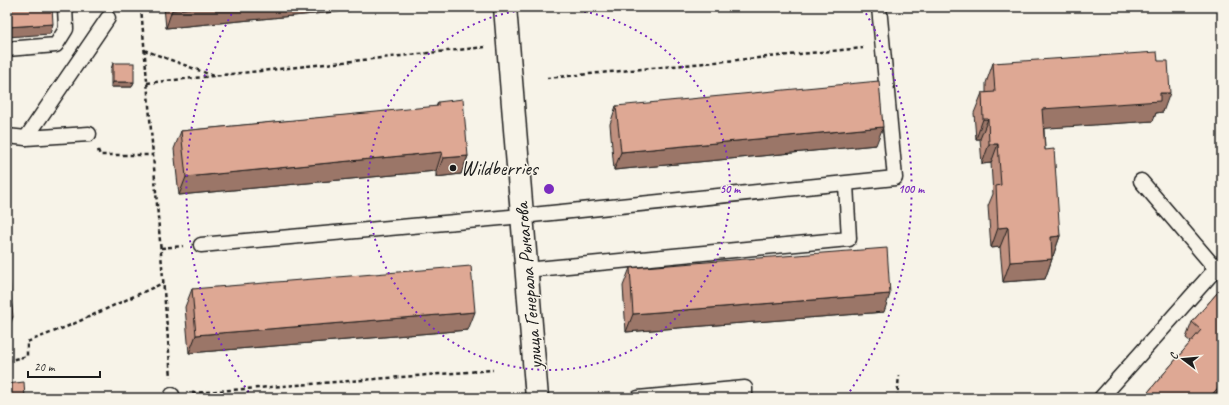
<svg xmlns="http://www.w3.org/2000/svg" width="1229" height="405" font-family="Caveat,sans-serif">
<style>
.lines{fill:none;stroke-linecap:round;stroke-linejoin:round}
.service-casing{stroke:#1c1c1c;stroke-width:17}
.minor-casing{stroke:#1c1c1c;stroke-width:25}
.path{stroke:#1c1c1c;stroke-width:2.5;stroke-dasharray:4 3;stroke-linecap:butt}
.service{stroke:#f7f3e8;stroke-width:14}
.minor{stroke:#f7f3e8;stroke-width:22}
.wall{fill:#bf907f;stroke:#1c1c1c}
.shaded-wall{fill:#9b7668;stroke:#1c1c1c}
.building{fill:#dea894;stroke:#1c1c1c}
.ring{fill:none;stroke:#7b2cbf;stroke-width:2;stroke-dasharray:2 4}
.poi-dot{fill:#1c1c1c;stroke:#f7f3e8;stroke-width:1.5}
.labels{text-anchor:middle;stroke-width:3;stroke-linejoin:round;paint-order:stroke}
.poi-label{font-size:20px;fill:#1c1c1c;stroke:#f7f3e8;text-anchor:start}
.street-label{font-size:20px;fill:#1c1c1c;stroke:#f7f3e8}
.centre{fill:#7b2cbf;stroke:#f7f3e8;stroke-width:2}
.ring-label{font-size:12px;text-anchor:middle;font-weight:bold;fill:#7b2cbf;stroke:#f7f3e8;stroke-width:3;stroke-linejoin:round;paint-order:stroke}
</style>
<rect width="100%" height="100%" fill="#f7f3e8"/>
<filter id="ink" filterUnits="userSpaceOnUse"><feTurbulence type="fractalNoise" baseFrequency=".025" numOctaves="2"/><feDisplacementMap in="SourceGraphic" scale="8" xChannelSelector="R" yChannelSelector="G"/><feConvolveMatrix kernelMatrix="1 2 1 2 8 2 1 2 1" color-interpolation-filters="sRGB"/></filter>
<g filter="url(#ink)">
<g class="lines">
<g class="service-casing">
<g id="service">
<polyline points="7,49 56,45 66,29 65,7"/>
<polyline points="7,136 26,138 89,134"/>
<polyline points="26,138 108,18"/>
<polyline points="1141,181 1216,269 1222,273"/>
<polyline points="201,245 522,216 895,178 879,7"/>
<polyline points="526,270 849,239 846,184"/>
<polyline points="172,395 173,398"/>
<polyline points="638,398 745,388 745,398"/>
<polyline points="1101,398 1222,262"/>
</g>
</g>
<g class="minor-casing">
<polyline id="minor" points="505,7 537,398"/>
</g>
<g class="path">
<polyline points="141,7 171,377"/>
<polyline points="144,50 214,76"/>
<polyline points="547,78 863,48"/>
<polyline points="147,83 485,47"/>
<polyline points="98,150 100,155 153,155"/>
<polyline points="161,248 183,246"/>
<polyline points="7,361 27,356 27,342 71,325 163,283"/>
<polyline points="192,393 493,370"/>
<polyline points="897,398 899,375"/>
</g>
<use href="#service" class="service"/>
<use href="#minor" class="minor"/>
</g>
<g class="wall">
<polygon points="164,7 388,7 166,28"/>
<polygon points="1158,61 1163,112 1156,113 1153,121 1044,128 1045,150 1060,236 1053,256 1052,256 1052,259 1045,279 1003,282 1000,247 991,248 988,206 993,194 991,163 982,164 980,139 976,139 974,113 982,93 986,93 986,83 993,63"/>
<polygon points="113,63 132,87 111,87 111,69"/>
<polygon points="438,102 468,156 461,174 436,177 436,171 179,195 174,149 181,131 436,107"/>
<polygon points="616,106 876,145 614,170 610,124"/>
<polygon points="630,268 884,312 626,332 623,286"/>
<polygon points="192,289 468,330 189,353 185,307"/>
<polygon points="1218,292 1222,393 1217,398 1143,398 1191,342 1186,338 1192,322"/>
</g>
<g class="shaded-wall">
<polygon points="202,7 388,7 166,28 172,10"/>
<polygon points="53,24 50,34 7,37 7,27"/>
<polygon points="113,82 134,82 132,87 111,87"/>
<polygon points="1160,93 1170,93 1163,112 1156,113 1153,121 1035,129 1042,109"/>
<polygon points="983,119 988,119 980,139 976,139"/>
<polygon points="883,127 876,145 614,170 621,152"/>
<polygon points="989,144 998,144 991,163 982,164"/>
<polygon points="442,152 436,171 179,195 186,177"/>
<polygon points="468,156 461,174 436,177 443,158"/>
<polygon points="1008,227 1000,247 991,248 998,228"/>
<polygon points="1060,236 1053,256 1044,256 1051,237"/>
<polygon points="1052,259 1045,279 1003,282 1010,262"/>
<polygon points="890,294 884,312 626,332 633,314"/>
<polygon points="475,312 468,330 189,353 196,335"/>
<polygon points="7,317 13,317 8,330 7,330"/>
<polygon points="1222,383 1222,393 1217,398 1209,398"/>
</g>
<g class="building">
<polygon points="7,7 52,7 53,24 7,27"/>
<polygon points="172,7 202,7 172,10"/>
<polygon points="1157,52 1158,61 1168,61 1170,93 1160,93 1160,101 1042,109 1045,150 1054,149 1060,236 1051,237 1052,259 1010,262 1008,227 998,228 996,186 1001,185 998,144 989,144 988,119 983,119 982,93 995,92 993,63"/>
<rect x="113" y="63" width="21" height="19"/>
<polygon points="879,81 883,127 621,152 616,106"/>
<polygon points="463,99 468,156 443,158 442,152 186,177 181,131 438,106 438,102"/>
<polygon points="887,248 890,294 633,314 630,268"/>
<polygon points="7,255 13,317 7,317"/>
<polygon points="471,266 475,312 196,335 192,289"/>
<polygon points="1218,292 1222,295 1222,383 1209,398 1143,398 1201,330 1192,322"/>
<polygon points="24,382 25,398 7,398 7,384"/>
<polygon points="1129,395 1132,398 1126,398"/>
</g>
</g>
<g class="ring">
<circle cx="549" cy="189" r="181"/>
<path d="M252 397A362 362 0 0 1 235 8M863 8A362 362 0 0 1 846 397"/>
</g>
<circle class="poi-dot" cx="453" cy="168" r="4"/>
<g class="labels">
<g class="poi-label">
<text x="461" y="175">Wildberries</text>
</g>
<g class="street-label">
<text transform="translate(528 286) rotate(-95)" y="7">улица Генерала Рычагова</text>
</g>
</g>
<circle cx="549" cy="189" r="6" class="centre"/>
<g class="ring-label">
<text x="730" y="193">50 m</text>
<text x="911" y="193">100 m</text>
</g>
<rect width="1229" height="405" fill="none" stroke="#f7f3e8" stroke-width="24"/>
<rect x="12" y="12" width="1205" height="381" fill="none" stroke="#1c1c1c" stroke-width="1.5" filter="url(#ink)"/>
<g transform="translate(1183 359) rotate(286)" stroke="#f7f3e8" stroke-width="3" paint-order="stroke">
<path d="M0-3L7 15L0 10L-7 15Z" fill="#1c1c1c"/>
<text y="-6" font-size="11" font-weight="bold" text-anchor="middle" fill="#1c1c1c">С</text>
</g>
<path d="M28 371v6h72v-6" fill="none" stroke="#1c1c1c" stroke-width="2"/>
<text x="34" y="371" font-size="12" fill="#1c1c1c" stroke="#f7f3e8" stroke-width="3" paint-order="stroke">20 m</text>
</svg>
